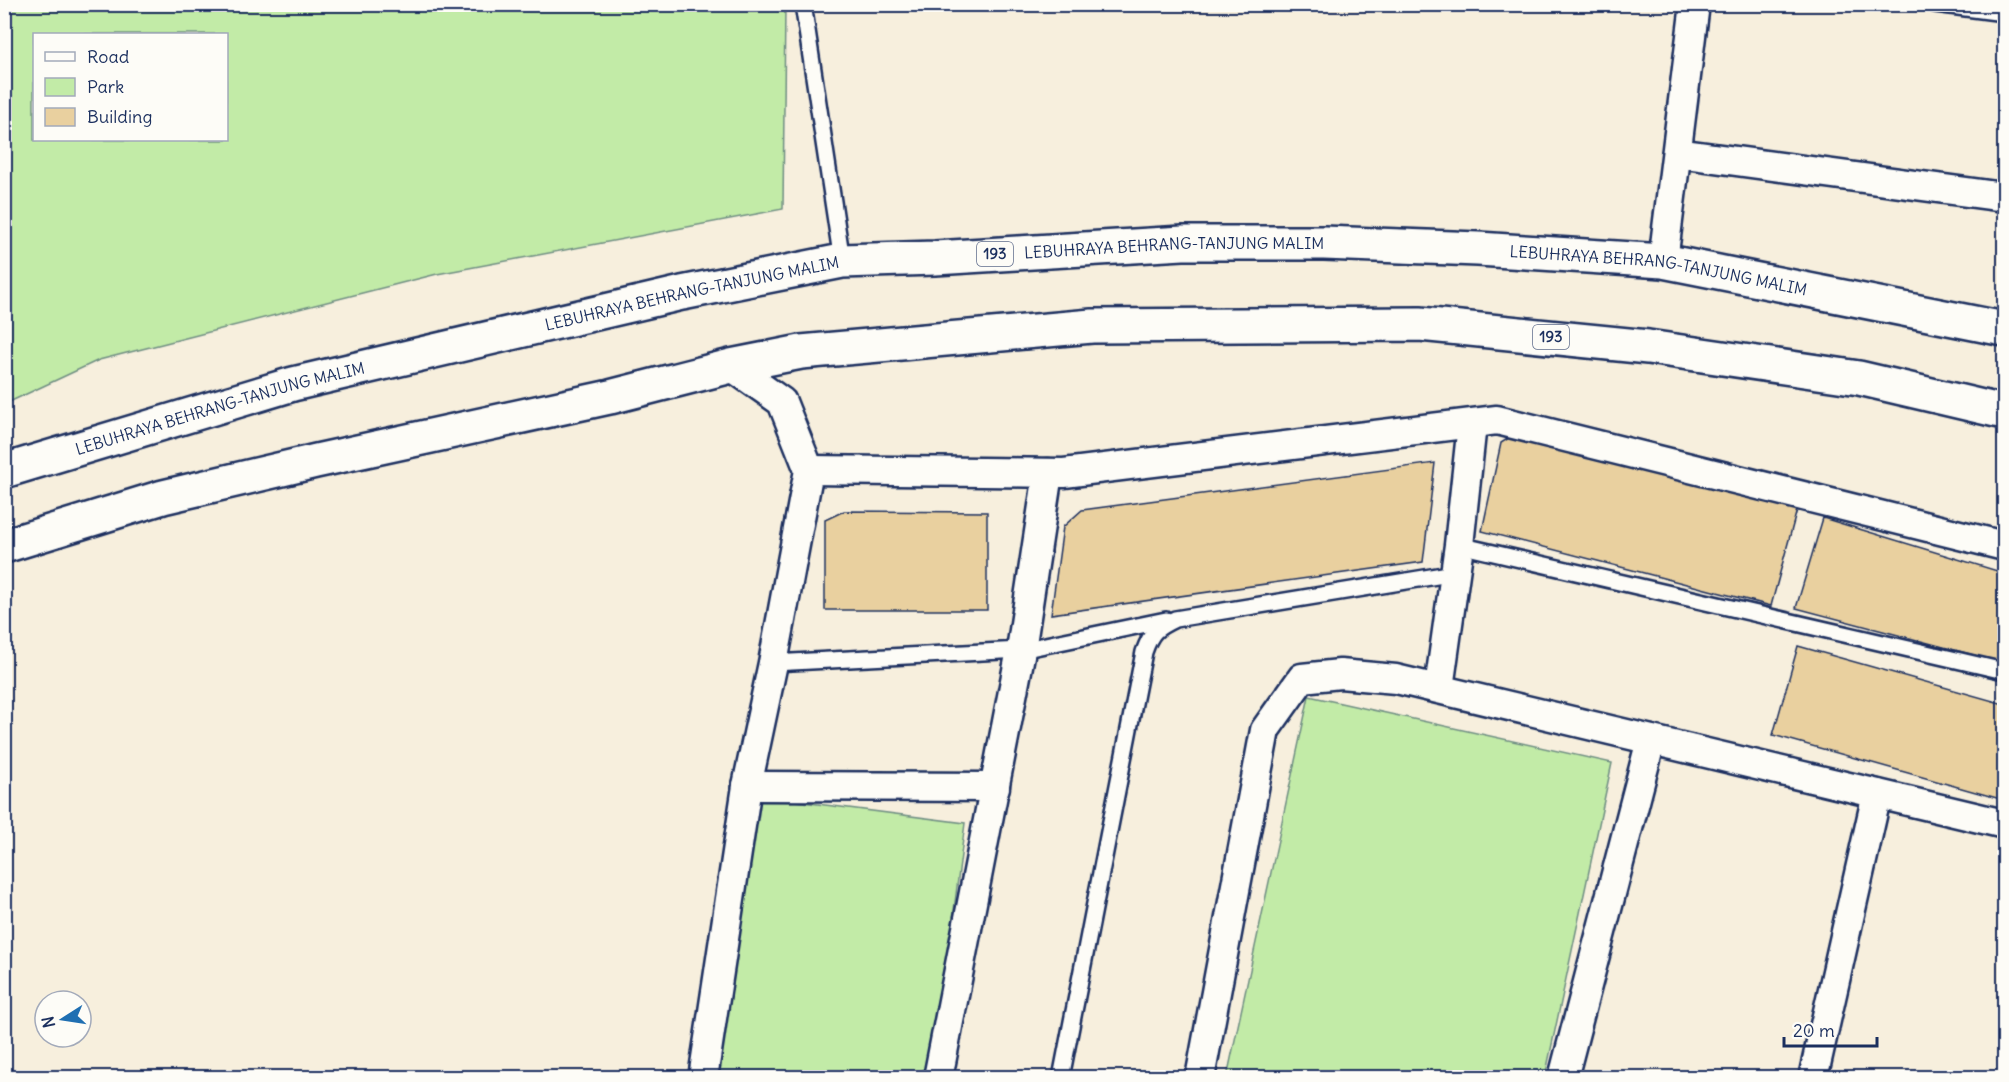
<svg xmlns="http://www.w3.org/2000/svg" width="2009" height="1082" font-family="Delius,sans-serif">
<style>
.green{fill:#c2eba7;stroke:#6e8d82;stroke-width:1.5;fill-rule:evenodd}
.building{fill:#e9d09f;stroke:#1b2f5e;stroke-width:1.5}
.lines{fill:none;stroke-linecap:round;stroke-linejoin:round}
.lane-casing{stroke:#1b2f5e;stroke-width:20}
.street-casing{stroke:#1b2f5e;stroke-width:33}
.primary-casing{stroke:#1b2f5e;stroke-width:38}
.lane{stroke:#fdfcf7;stroke-width:15}
.street{stroke:#fdfcf7;stroke-width:28}
.primary{stroke:#fdfcf7;stroke-width:33}
.labels{text-anchor:middle;stroke-width:4.5;stroke-linejoin:round;paint-order:stroke}
.shield{fill:#fdfcf7;stroke:#5f6c8c;stroke-width:1.5}
.shield-label{font-size:15px;font-weight:bold;fill:#1b2f5e}
.street-label{font-size:16px;fill:#1b2f5e;stroke:#fdfcf7}
</style>
<rect width="100%" height="100%" fill="#f7efdd"/>
<filter id="ink" filterUnits="userSpaceOnUse"><feTurbulence type="fractalNoise" baseFrequency=".0167" numOctaves="2"/><feDisplacementMap in="SourceGraphic" scale="12" xChannelSelector="R" yChannelSelector="G"/><feConvolveMatrix kernelMatrix="1 2 1 2 8 2 1 2 1" color-interpolation-filters="sRGB"/></filter>
<g filter="url(#ink)">
<g class="green">
<path d="M5,4L785,5L783,209L437,274L99,360L5,404ZM34,34H226V140H34Z"/>
<polygon points="1309,696 1612,763 1545,1077 1227,1077"/>
<polygon points="755,796 965,823 933,1077 719,1078"/>
</g>
<g class="building">
<polygon points="1517,433 1798,506 1771,606 1482,531 1501,443"/>
<polygon points="1435,463 1423,562 1051,614 1063,527 1082,510"/>
<polygon points="844,511 987,512 987,610 825,610 825,520"/>
<polygon points="1823,518 2004,573 2004,663 1796,608"/>
<polygon points="1798,646 2004,704 2004,800 1773,735"/>
</g>
<g class="lines">
<g class="lane-casing">
<g id="lane">
<polyline points="803,4 842,261"/>
<polyline points="1935,4 2004,13"/>
<polyline points="1459,545 2004,671"/>
<polyline points="773,663 1021,650 1166,620"/>
<path d="M1061,1078L1144,652C1151,632 1156,628 1175,619L1455,573"/>
</g>
</g>
<g class="street-casing">
<g id="street">
<polyline points="1677,153 2004,197"/>
<polyline points="1663,261 1695,4"/>
<polyline points="809,470 1064,473 1497,420 2004,546"/>
<polyline points="1439,688 1459,545 1472,424"/>
<polyline points="747,786 995,787"/>
<polyline points="703,1078 747,786 773,663 809,470 782,402 731,366"/>
<polyline points="938,1078 1021,650 1048,473"/>
<polyline points="1200,1078 1265,730 1302,678 1340,674 1396,679 2004,824"/>
<polyline points="1563,1078 1651,740"/>
<polyline points="1813,1078 1877,794"/>
</g>
</g>
<g class="primary-casing">
<g id="primary">
<path id="s1" d="M4,471L293,384L682,293L842,261L935,258L1183,243H1324L1478,249L1663,261L2004,329"/>
<polyline points="4,546 163,497 316,461 610,397 731,366 801,352 1092,326 1420,324 1648,347 1859,378 2004,412"/>
</g>
</g>
<use href="#lane" class="lane"/>
<use href="#street" class="street"/>
<use href="#primary" class="primary"/>
</g>
</g>
<g class="labels">
<g class="shield">
<rect x="977" y="242" width="36" height="24" rx="4.5"/>
<rect x="1533" y="325" width="36" height="24" rx="4.5"/>
</g>
<g class="shield-label">
<text x="995" y="259">193</text>
<text x="1551" y="342">193</text>
</g>
<g class="street-label">
<text dy="6" stroke="none"><textPath href="#s1" startOffset="1197">LEBUHRAYA BEHRANG-TANJUNG MALIM</textPath></text>
<text dy="6" stroke="none"><textPath href="#s1" startOffset="1683">LEBUHRAYA BEHRANG-TANJUNG MALIM</textPath></text>
<text dy="6" stroke="none"><textPath href="#s1" startOffset="711">LEBUHRAYA BEHRANG-TANJUNG MALIM</textPath></text>
<text dy="6" stroke="none"><textPath href="#s1" startOffset="225">LEBUHRAYA BEHRANG-TANJUNG MALIM</textPath></text>
</g>
</g>
<rect width="2009" height="1082" fill="none" stroke="#fdfcf7" stroke-width="24"/>
<rect x="12" y="12" width="1985" height="1058" fill="none" stroke="#1b2f5e" stroke-width="2" filter="url(#ink)"/>
<rect x="33" y="33" width="195" height="108" fill="#fdfcf7" stroke="#a3aaba" stroke-width="1.5"/>
<rect x="45" y="52" width="30" height="9" fill="#fdfcf7" stroke="#a3aaba" stroke-width="1.5"/>
<text x="87" y="63" font-size="18" fill="#1b2f5e">Road</text>
<rect x="45" y="78" width="30" height="18" fill="#c2eba7" stroke="#a3aaba" stroke-width="1.5"/>
<text x="87" y="93" font-size="18" fill="#1b2f5e">Park</text>
<rect x="45" y="108" width="30" height="18" fill="#e9d09f" stroke="#a3aaba" stroke-width="1.5"/>
<text x="87" y="123" font-size="18" fill="#1b2f5e">Building</text>
<g transform="translate(63 1019) rotate(258)"><circle r="28" fill="#fdfcf7" stroke="#a3aaba" stroke-width="1.5"/>
<path d="M0-4.5L10 22L0 15L-10 22Z" fill="#1f6fb2"/>
<text y="-9" font-size="16" font-weight="bold" text-anchor="middle" fill="#1b2f5e">N</text>
</g>
<path d="M1784 1037v9h93v-9" fill="none" stroke="#1b2f5e" stroke-width="3"/>
<text x="1793" y="1037" font-size="18" fill="#1b2f5e" stroke="#fdfcf7" stroke-width="4.5" paint-order="stroke">20 m</text>
</svg>
